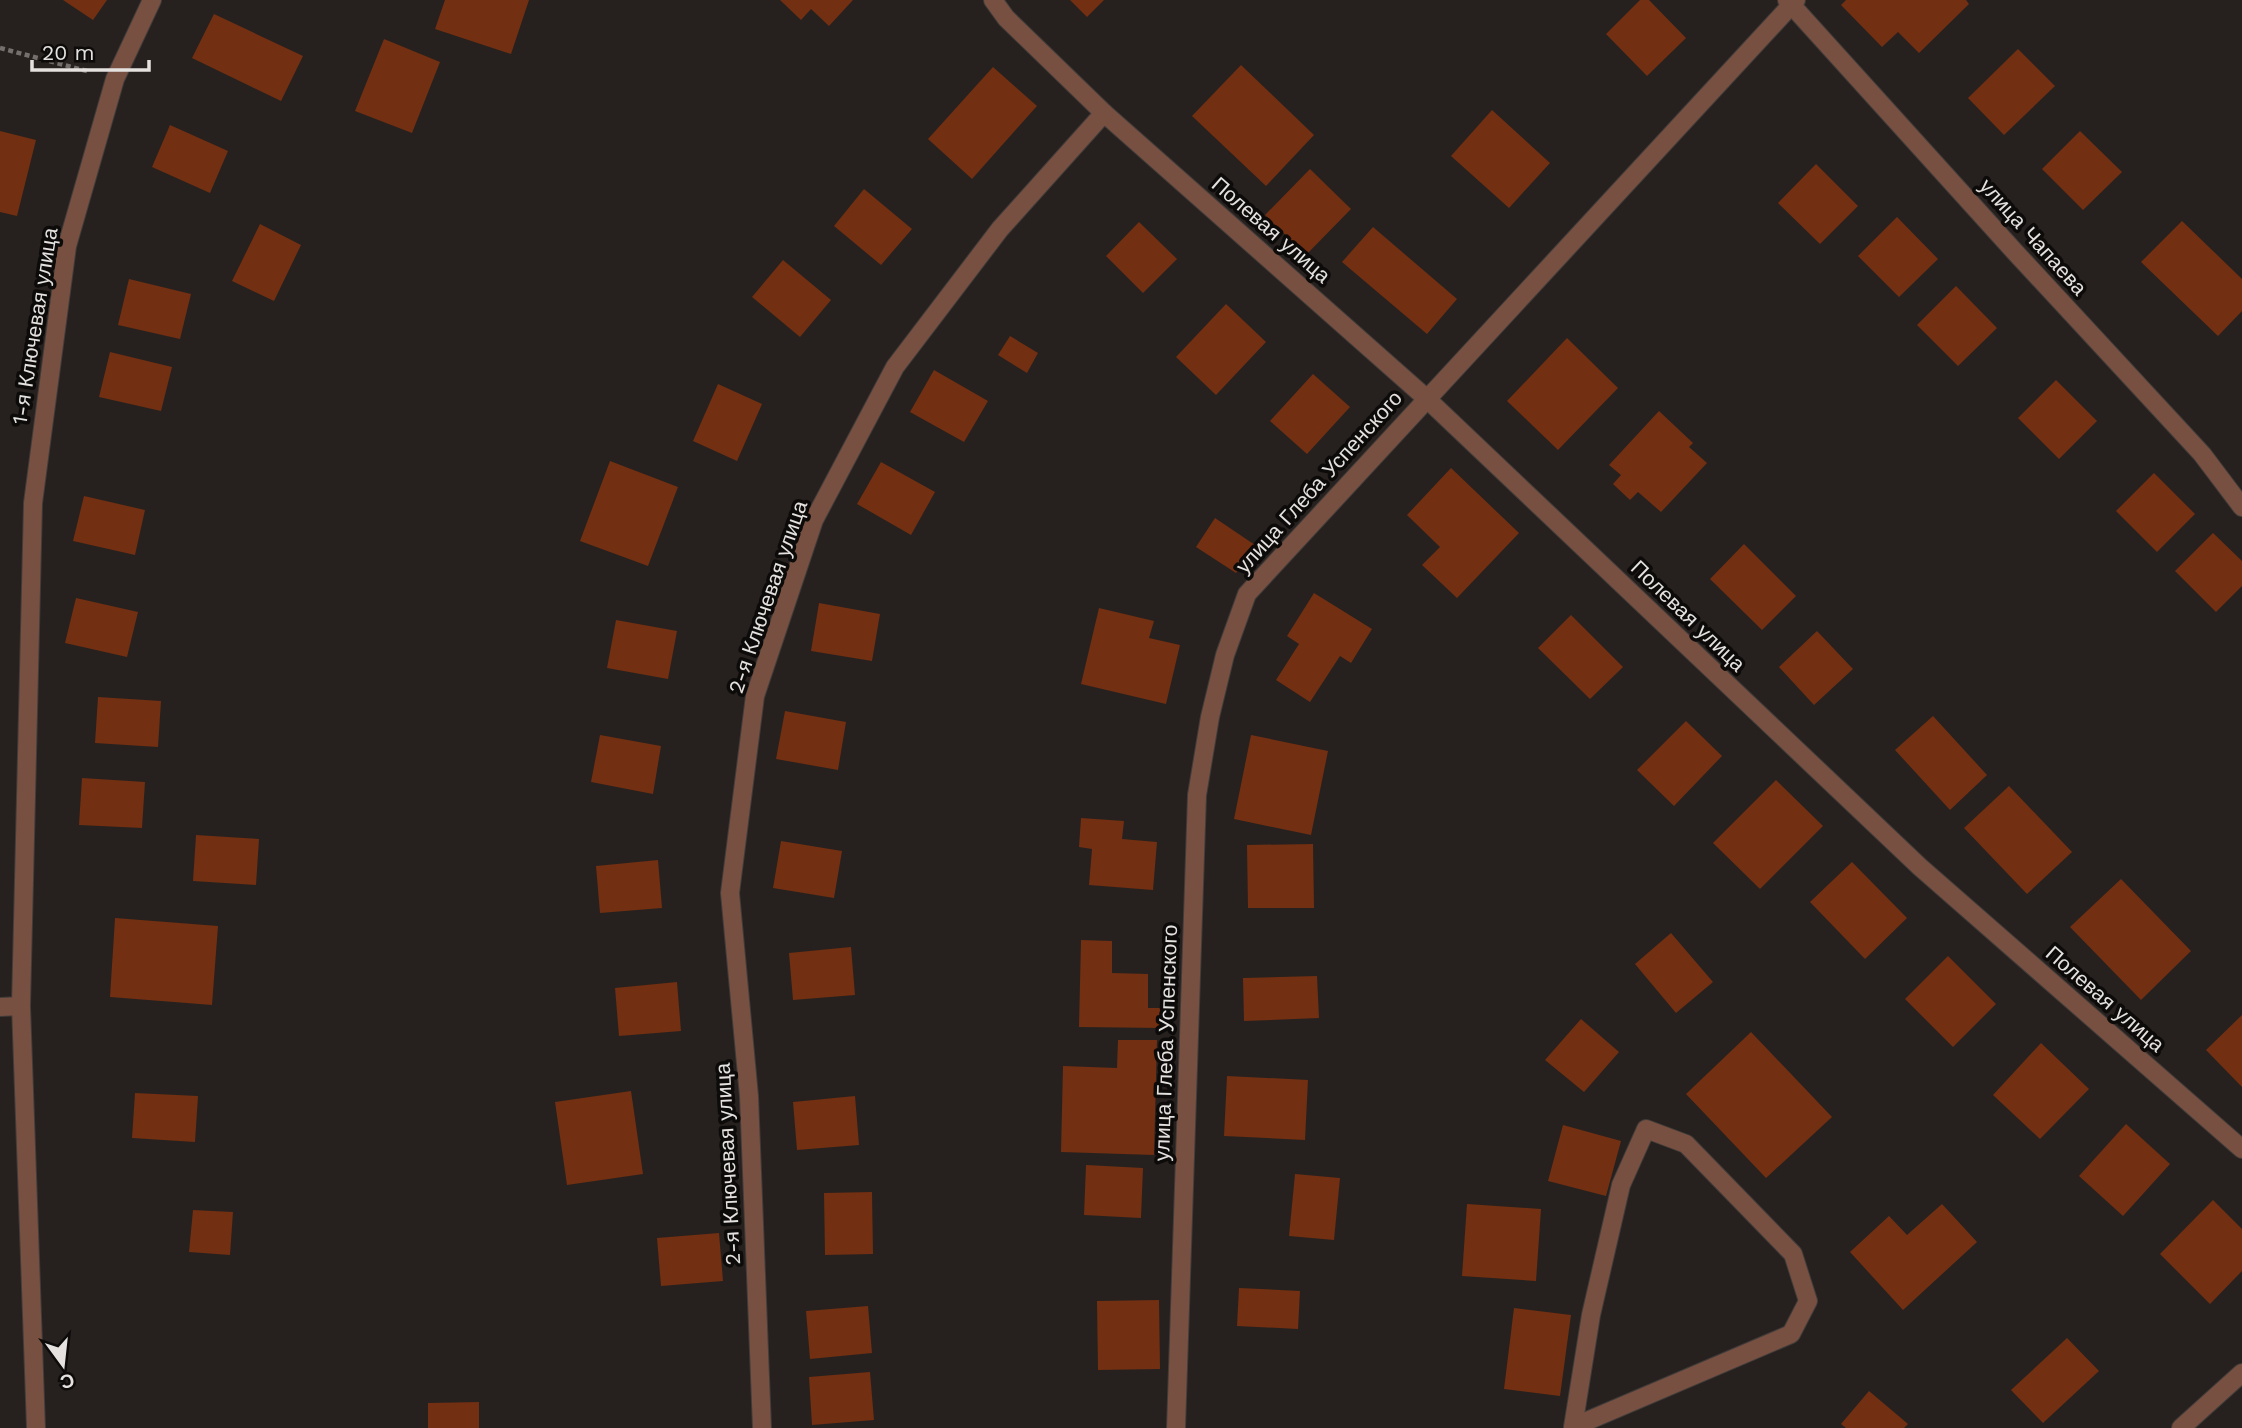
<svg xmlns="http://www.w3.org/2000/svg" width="2242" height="1428" font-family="'Work Sans',sans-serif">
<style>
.building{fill:#722f11}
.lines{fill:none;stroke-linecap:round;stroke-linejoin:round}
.minor-casing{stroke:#413c3a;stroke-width:20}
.path{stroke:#75706e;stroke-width:4.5;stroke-dasharray:5 3.5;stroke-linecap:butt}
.minor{stroke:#775041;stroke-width:18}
.labels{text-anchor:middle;stroke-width:7;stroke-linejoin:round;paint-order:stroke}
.street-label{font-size:21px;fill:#e4e1df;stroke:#0d0b0a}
</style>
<rect width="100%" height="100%" fill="#26211f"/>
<g class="building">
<polygon points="63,0 107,0 93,20"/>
<polygon points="445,0 529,0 511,54 435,29"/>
<polygon points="780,0 853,0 829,26 811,9 801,20"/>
<polygon points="1070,0 1104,0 1087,17"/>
<polygon points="1640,0 1649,0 1686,38 1647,76 1606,34"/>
<polygon points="1846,0 1966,0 1969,4 1919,53 1898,32 1882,47 1841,5"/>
<polygon points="214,14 303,56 281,101 192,58"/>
<polygon points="384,39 440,62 412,133 355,111"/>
<polygon points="2018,49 2055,86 2004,135 1968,98"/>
<polygon points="1241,65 1314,135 1266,186 1192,116"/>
<polygon points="993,67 1037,106 972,179 928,139"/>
<polygon points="1492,110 1550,163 1509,208 1451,156"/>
<polygon points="170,125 228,151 210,193 152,167"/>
<polygon points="0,131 36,140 17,216 0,212"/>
<polygon points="2080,131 2122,172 2083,210 2042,169"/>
<polygon points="1816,164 1858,206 1820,244 1778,203"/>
<polygon points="1310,169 1351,209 1306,255 1265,215"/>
<polygon points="864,189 912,229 881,265 834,226"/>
<polygon points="1897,217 1938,259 1899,297 1858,256"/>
<polygon points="2182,221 2242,279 2242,311 2218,336 2141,262"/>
<polygon points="1139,222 1177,259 1143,293 1106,256"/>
<polygon points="260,224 301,245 274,301 232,281"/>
<polygon points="1373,227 1457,299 1427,334 1342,262"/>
<polygon points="783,260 831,300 800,337 752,297"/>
<polygon points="129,279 191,294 180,339 118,325"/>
<polygon points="1956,286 1997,328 1958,366 1917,325"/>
<polygon points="1226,304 1266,342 1216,395 1176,357"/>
<polygon points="1010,336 1038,353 1027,373 998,355"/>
<polygon points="1567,338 1618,388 1558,450 1507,401"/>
<polygon points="110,352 172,367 161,411 99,397"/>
<polygon points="934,370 988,401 964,442 910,412"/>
<polygon points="1313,374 1350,407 1307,454 1270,421"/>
<polygon points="2056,380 2097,421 2059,459 2018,418"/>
<polygon points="718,384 762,404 737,461 693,441"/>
<polygon points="1659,411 1693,443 1689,447 1707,463 1661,512 1638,492 1630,500 1613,484 1621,475 1609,465"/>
<polygon points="610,461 678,487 648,566 580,541"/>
<polygon points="881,462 935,492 911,535 857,504"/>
<polygon points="1451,468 1519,533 1457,598 1422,565 1440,547 1407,515"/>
<polygon points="2154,473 2195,514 2157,552 2116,511"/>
<polygon points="84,496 145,510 135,555 73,541"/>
<polygon points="1215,518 1255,545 1236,573 1196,547"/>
<polygon points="2213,533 2242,561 2242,586 2216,612 2175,571"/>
<polygon points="1744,544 1796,596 1762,630 1710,579"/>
<polygon points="1314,593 1372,629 1351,663 1340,656 1310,702 1276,680 1299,644 1287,636"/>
<polygon points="76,598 138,612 127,657 65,643"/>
<polygon points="819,603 880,614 872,661 811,651"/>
<polygon points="1099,608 1154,621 1149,638 1180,645 1166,704 1081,684"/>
<polygon points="1571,615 1623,667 1590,699 1538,648"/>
<polygon points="616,620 677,631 668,679 607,668"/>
<polygon points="1817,631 1853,669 1814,705 1779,667"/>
<polygon points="98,697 161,701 158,747 95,743"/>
<polygon points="785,711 846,722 838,770 776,759"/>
<polygon points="1933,716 1987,775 1950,810 1895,750"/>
<polygon points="1686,721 1722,756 1674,806 1637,770"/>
<polygon points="600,735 661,746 653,794 591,782"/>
<polygon points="1251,735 1328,751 1311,835 1234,819"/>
<polygon points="82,778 145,782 142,828 79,825"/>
<polygon points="1776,780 1823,826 1760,889 1713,843"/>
<polygon points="2009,786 2072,852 2027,894 1964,828"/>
<polygon points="1081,818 1124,821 1122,839 1157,842 1153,890 1089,885 1092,849 1079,847"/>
<polygon points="196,835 259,839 256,885 193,881"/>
<polygon points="781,841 842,851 834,898 773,888"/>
<polygon points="1313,844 1314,908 1248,908 1247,845"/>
<polygon points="658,860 662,908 600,913 596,866"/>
<polygon points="1852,862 1907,918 1865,959 1810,902"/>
<polygon points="2121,879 2191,951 2141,1000 2070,927"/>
<polygon points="115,918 218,926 212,1005 110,997"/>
<polygon points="1671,933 1713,982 1676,1013 1635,964"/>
<polygon points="1081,940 1112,941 1112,973 1148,974 1148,1008 1162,1008 1161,1028 1079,1027"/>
<polygon points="851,947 855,995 793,1000 789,953"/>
<polygon points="1948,956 1996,1004 1953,1047 1905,999"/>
<polygon points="1317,976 1319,1018 1244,1021 1243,978"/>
<polygon points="677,982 681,1031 619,1036 615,988"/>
<polygon points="2242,1015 2242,1087 2206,1050"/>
<polygon points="1581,1019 1619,1052 1584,1092 1545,1060"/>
<polygon points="1751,1032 1832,1117 1766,1178 1686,1094"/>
<polygon points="1118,1040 1157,1040 1154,1155 1061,1152 1063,1066 1117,1068"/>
<polygon points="2041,1043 2089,1089 2040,1139 1993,1095"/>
<polygon points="1227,1076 1308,1080 1305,1140 1224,1136"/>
<polygon points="631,1091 643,1174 567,1185 555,1102"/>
<polygon points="135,1093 198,1096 195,1142 132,1138"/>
<polygon points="855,1096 859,1145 797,1150 793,1102"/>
<polygon points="2126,1124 2170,1164 2123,1216 2079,1176"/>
<polygon points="1563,1125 1621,1141 1606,1196 1548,1181"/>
<polygon points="1086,1165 1143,1168 1141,1218 1084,1215"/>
<polygon points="1295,1174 1340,1178 1334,1240 1289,1236"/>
<polygon points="872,1192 873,1254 825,1255 824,1193"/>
<polygon points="2213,1200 2242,1229 2242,1271 2210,1304 2160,1254"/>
<polygon points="1467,1204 1541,1209 1536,1281 1462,1276"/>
<polygon points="1942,1204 1977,1242 1903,1310 1850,1252 1889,1216 1907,1235"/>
<polygon points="193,1210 233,1212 230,1255 189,1252"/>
<polygon points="719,1233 723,1281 661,1286 657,1238"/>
<polygon points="1239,1288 1300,1291 1298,1329 1237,1326"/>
<polygon points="1159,1300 1160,1369 1098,1370 1097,1301"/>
<polygon points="868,1306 872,1353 810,1359 806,1311"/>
<polygon points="1514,1308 1571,1315 1560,1396 1504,1389"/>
<polygon points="2067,1338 2099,1371 2043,1423 2011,1390"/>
<polygon points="870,1372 874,1420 812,1425 809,1377"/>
<polygon points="1869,1391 1908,1424 1904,1428 1846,1428 1841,1424"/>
<polygon points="479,1402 479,1428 428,1428 428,1403"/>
</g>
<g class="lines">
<g class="minor-casing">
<g id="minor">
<polyline points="993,0 1006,18 1104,113 1426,398 1920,867 2242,1149"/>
<polyline points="1787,0 2015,252 2202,454 2242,507"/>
<polyline points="0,1007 21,1006"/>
<polyline points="36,1428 21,1006 33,503 67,246 115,79 152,0"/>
<polyline points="762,1428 749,1096 730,893 755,696 814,520 895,367 1000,229 1104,113"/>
<polyline points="1176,1428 1197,795 1210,717 1225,655 1247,594 1796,0"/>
<polyline points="1573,1428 1573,1427 1591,1315 1621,1185 1646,1129 1686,1144 1793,1254 1808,1301 1791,1334 1573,1427"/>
<polyline points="2181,1428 2242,1373"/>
</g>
</g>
<polyline class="path" points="0,48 87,71"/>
<use href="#minor" class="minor"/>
</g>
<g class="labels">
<g class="street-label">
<text transform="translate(1271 230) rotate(41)" y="7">Полевая улица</text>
<text transform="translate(2033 237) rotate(48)" y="7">улица Чапаева</text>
<text transform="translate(35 326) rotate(-81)" y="7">1-я Ключевая улица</text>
<text transform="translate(1319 482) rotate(-48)" y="7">улица Глеба Успенского</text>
<text transform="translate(768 597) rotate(-71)" y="7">2-я Ключевая улица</text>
<text transform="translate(1688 616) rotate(44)" y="7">Полевая улица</text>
<text transform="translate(2105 999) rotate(41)" y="7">Полевая улица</text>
<text transform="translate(1166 1043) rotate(-88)" y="7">улица Глеба Успенского</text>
<text transform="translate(728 1164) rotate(-93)" y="7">2-я Ключевая улица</text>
</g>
</g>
<g transform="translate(63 1365) rotate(165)" stroke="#0d0b0a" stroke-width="5" paint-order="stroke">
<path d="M0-5L12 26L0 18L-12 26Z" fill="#e4e1df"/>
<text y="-10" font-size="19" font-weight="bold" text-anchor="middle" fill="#e4e1df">С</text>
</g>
<path d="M32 60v10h117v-10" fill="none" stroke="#e4e1df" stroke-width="3.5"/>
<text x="42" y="60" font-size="21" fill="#e4e1df" stroke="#0d0b0a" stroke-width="5" paint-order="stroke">20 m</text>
</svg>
